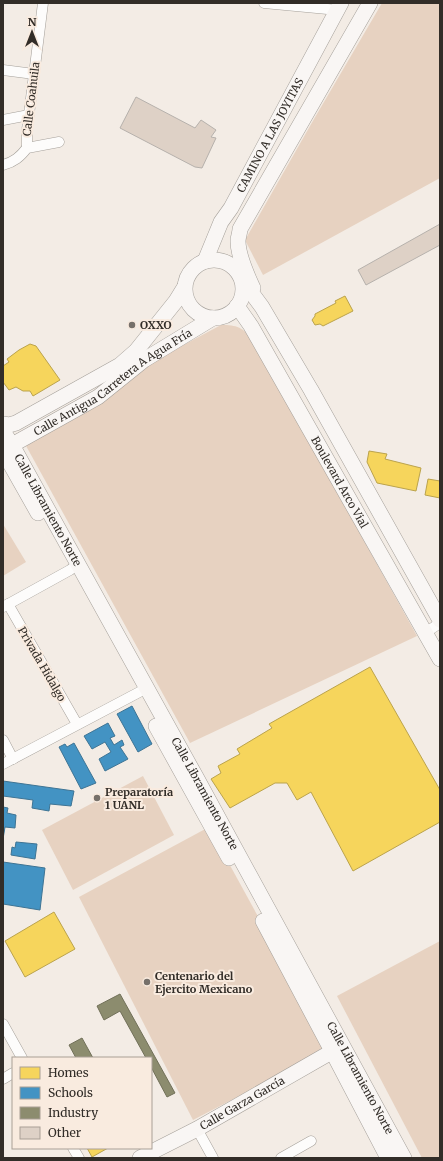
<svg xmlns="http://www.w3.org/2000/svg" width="443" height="1161" font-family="Merriweather,serif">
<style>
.green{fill:#e7d2c1}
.homes{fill:#f6d55c;stroke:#bba34c}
.schools{fill:#4393c3;stroke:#3e7494}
.industry{fill:#8c8c6e;stroke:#717059}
.building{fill:#ded1c6;stroke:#b6b1ac}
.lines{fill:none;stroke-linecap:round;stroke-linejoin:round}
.street-casing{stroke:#a5a09a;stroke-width:11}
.secondary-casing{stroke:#a5a09a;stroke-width:16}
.street{stroke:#fdfcfb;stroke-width:10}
.secondary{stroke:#f9f6f4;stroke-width:15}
.poi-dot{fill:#76706a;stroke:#f9ebdf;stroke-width:1.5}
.labels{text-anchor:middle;stroke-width:4;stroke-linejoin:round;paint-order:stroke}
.street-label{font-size:11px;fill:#322d28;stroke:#f9ebdf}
.poi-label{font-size:11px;font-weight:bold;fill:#322d28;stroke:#f9ebdf;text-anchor:start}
</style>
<rect width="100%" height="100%" fill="#f3ece5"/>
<g class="green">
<polygon points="382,3 440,3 440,178 263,275 245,240 314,119"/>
<path d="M221,325C237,325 243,327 253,341L417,636L190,743L25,444L131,373Z"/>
<polygon points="3,524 26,562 3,576"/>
<polygon points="143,776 174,835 73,890 42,830"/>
<polygon points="209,827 329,1046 262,1084 193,1120 79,897"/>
<polygon points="440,941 440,1158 422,1158 337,996"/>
</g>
<g class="homes">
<polygon points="345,296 353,311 323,326 320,324 315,325 312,320 315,316 315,314 336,303 335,301"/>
<polygon points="30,344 36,346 60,380 33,396 30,391 23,391 16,387 9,390 3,382 3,366 9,362 7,359 19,350"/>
<polygon points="369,451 387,454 385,459 421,468 416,491 377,483 367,462"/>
<polygon points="428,479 440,481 440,498 425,495"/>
<polygon points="370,667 440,790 440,822 353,871 311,792 297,800 287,783 275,783 230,808 211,779 221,773 218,766 240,754 237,749 272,728 269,724"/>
<polygon points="54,912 75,949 25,977 5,941"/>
<polygon points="87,1148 108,1148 92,1157"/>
</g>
<g class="schools">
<polygon points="132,706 152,744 138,752 117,714"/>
<polygon points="108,723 115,736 110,738 114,745 122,740 124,745 120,747 128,759 105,771 99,759 111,752 105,742 92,749 84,736"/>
<polygon points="74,743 96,783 81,789 59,747 65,744 67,747"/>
<polygon points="3,781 74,791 71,806 50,804 49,811 32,808 33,800 3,796"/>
<polygon points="3,807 8,808 7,813 16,815 15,828 5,827 3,839"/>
<polygon points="16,842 37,844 35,859 11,855 12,847 15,848"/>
<polygon points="3,862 45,868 40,910 3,904"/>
</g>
<g class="industry">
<polygon points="120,994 175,1093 167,1097 151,1067 151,1058 146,1058 120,1011 104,1020 97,1006"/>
<polygon points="82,1038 93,1058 76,1058 69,1045"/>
</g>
<g class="building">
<polygon points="136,97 195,128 201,120 216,130 211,137 216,138 202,168 195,167 120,128"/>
<polygon points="440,224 440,245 366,285 358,270"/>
</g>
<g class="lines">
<g class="street-casing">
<g id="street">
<polyline points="264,3 338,10"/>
<polyline points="3,70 34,74"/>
<polyline points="3,120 29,115"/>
<polyline points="27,148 27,130 43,3"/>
<path d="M3,165C14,162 20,157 27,148L59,142"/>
<polyline points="8,604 77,724"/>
<polyline points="3,607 70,570 78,564"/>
<polyline points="425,633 440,623"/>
<polyline points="3,740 13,759"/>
<polyline points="3,764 147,688"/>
<polyline points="3,1024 22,1058"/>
<polyline points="3,1079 13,1073"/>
<polyline points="197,1129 213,1158"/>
<polyline points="73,1148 79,1158"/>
<polyline points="281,1158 311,1141"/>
</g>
</g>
<g class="secondary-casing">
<g id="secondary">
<circle cx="214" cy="289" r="29"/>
<path id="s1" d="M205,261L221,222L231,208L341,3"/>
<polyline points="242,280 262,307 311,390 440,620"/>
<path d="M253,288C247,275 238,256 238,241C238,237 240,233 240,229L370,3"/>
<path id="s2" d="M237,306L251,326L440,659"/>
<polyline points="3,424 9,425 16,423 120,365 136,351 176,301 184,288"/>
<path id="s3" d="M3,431L12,445L196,777L404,1158"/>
<path id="s4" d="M12,445L98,397L144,360L213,318"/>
<polyline points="3,451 38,513"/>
<polyline points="156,726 229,858"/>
<polyline points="263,921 332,1051 388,1158"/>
<path id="s5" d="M140,1158L197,1129L340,1047"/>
</g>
</g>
<use href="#street" class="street"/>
<use href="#secondary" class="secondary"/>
</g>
<g class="poi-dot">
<circle cx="132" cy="325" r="4"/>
<circle cx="97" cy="798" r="4"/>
<circle cx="147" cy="982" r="4"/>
</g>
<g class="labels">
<g class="street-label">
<text transform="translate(31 99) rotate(-83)" y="4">Calle Coahuila</text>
<text dy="4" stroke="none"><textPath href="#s1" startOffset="142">CAMINO A LAS JOYITAS</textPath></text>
<text dy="4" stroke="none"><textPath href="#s4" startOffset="119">Calle Antigua Carretera A Agua Fría</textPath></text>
<text dy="4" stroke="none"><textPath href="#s2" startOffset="204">Boulevard Arco Vial</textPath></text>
<text dy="4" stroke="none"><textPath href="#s3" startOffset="91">Calle Libramiento Norte</textPath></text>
<text transform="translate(42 664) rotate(60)" y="4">Privada Hidalgo</text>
<text dy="4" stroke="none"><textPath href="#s3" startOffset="415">Calle Libramiento Norte</textPath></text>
<text dy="4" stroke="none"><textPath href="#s3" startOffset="739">Calle Libramiento Norte</textPath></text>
<text dy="4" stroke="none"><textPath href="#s5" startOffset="116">Calle Garza García</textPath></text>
</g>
<g class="poi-label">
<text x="140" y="329">OXXO</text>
<text x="105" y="796">Preparatoría<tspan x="105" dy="13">1 UANL</tspan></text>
<text x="155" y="980">Centenario del<tspan x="155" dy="13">Ejercito Mexicano</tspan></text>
</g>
</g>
<rect width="443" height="1161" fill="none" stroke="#322d28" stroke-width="8"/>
<rect x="12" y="1057" width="140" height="92" fill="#f9ebdf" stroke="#a99f96"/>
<rect x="20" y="1067" width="20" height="12" fill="#f6d55c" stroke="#a99f96"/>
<text x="48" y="1077" font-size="12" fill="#322d28">Homes</text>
<rect x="20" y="1087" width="20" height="12" fill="#4393c3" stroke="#a99f96"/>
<text x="48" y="1097" font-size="12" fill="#322d28">Schools</text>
<rect x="20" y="1107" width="20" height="12" fill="#8c8c6e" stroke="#a99f96"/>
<text x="48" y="1117" font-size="12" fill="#322d28">Industry</text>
<rect x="20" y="1127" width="20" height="12" fill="#ded1c6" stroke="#a99f96"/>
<text x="48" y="1137" font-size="12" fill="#322d28">Other</text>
<g transform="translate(32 32)" stroke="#f9ebdf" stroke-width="3" paint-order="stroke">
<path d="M0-3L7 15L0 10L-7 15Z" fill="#322d28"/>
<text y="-6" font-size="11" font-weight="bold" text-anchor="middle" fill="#322d28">N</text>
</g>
</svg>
